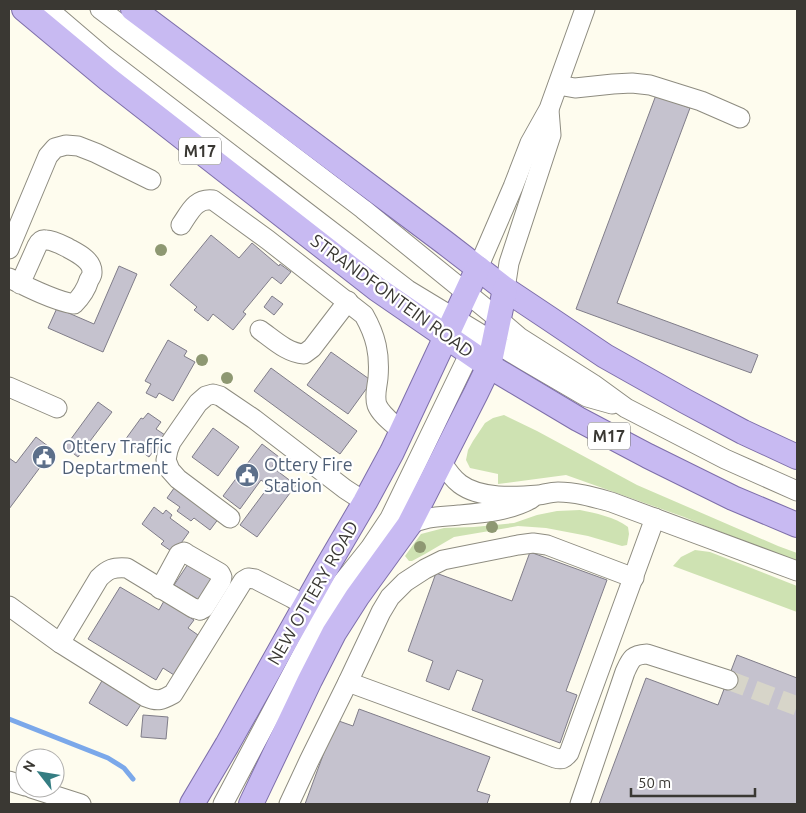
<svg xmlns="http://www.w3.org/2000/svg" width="806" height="813" font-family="Ubuntu,sans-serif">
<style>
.green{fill:#cee2b2}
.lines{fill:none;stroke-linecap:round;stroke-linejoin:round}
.stream{stroke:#7ba8ea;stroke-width:5}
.building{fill:#c5c2ce;stroke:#807d89}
.minor-tunnel{stroke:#d7d5c9;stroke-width:19;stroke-dasharray:19 9;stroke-linecap:butt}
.minor-casing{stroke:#8e8c80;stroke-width:21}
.major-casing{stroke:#7e6faa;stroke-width:26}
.minor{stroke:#fff;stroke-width:19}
.major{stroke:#c8baf2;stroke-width:24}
.tree{fill:#8e9872}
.labels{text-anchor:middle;stroke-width:4.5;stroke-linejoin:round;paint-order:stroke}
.shield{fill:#fff;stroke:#757470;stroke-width:1}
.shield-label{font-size:16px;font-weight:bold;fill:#3a3833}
.street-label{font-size:18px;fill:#3a3833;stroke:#fff}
.service-label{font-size:18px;fill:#4e5e75;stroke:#fff;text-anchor:start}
</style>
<rect width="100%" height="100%" fill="#fefcee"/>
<g class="green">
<polygon points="504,415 537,431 637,485 778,546 797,553 797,561 708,527 684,517 566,475 498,484 498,474 470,468 466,460 468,450 473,441 485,423 493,418"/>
<path d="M580,510C595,513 615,517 628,527L629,534L627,545L622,546L588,536L546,528L518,526L454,537L425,554L412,561H409L405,556L421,534L444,528L474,527L514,523L537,515L557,511Z"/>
<polygon points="695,550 710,552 797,586 797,612 673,566 681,557"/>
</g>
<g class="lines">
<polyline class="stream" points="9,719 108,758 124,768 133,779"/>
</g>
<g class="building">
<polygon points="656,95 690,108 617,303 758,355 751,373 576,309"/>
<polygon points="211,235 239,258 252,243 279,266 280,264 291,272 281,284 272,277 243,312 246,314 233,330 213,314 208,321 194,310 197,307 170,285"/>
<polygon points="119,266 137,274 103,352 48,328 57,308 94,324"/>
<polygon points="272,296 283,304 274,315 264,307"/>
<polygon points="168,340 187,351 184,356 195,362 173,401 159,393 156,398 146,393 151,384 145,381"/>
<polygon points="331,352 372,381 348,414 307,385"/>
<polygon points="271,368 357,431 340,454 254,391"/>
<polygon points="98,402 112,412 78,457 65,447"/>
<polygon points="148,413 161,422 156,429 165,435 149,457 125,440 141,418 143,419"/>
<polygon points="213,428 239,447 218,476 192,457"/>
<polygon points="36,437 53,450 9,509 9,458 16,463"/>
<polygon points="262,444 279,457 272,467 296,485 257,537 240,525 269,486 261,480 240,509 223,496"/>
<polygon points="177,484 219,518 210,530 194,518 191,521 177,511 180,507 167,498"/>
<polygon points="154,507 163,514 166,510 172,515 170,518 189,532 174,553 161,544 164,541 142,524"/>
<polygon points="530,552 607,580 566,691 577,695 560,743 472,710 483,680 457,670 449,690 426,681 433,661 408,651 436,573 512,601"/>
<polygon points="188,564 215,580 202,602 174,585"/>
<polygon points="120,587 159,610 164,601 194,620 188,628 198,635 174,675 163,668 156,680 88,639"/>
<polygon points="737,655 797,678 797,804 599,804 646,678 718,705"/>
<polygon points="103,679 142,703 127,726 89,703"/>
<polygon points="359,709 490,757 477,791 490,795 487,804 305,804 336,720 353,726"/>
<polygon points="143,715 168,717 166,739 141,737"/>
</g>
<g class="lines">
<polyline class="minor-tunnel" points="728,680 797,706"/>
<g class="minor-casing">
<g id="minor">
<polyline points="48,9 103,56 408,290 525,361 587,397 612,404"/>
<polyline points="100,9 363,209 490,312 519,337 593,384 626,408 725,459 797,491"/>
<polyline points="558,85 575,88 613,84 632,83 650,85 701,101 740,118"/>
<path d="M181,225C190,212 195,198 213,200L268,240L364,315C376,336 380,354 378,378C377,388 374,396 377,405C381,415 394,424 401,431"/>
<polyline points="9,249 48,156 55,148 66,145 78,146 96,153 151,180"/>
<polyline points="478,268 513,187 530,143 549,109 585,9"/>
<path d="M9,278C27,287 55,301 74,304C81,297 86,290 89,280C90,278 92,276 92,273C93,260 77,253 68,248C62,245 53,240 46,240C41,239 39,242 37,246L20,284"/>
<polyline points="505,289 509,263 551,135 549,110"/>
<path d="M260,330C273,339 287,353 304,354L312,348L348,301"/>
<polyline points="9,387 57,408"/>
<path d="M441,461C446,469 452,478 460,484C480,499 515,497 539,495C545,494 551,492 558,492C576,492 593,497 611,502L797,571"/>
<polyline points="230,518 178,479 170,470 166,460 168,450 171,442 198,403 206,396 213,394 220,396 254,419 345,489 365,502"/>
<path d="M409,525C426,516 440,517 459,515C483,513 509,511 531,499"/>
<polyline points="160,589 179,554 184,552 187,554 220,573 222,577 221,581 204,608 200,610"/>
<path d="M9,606L60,643L146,697C158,702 162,700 173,694L243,581L248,578L255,579L292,598L305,606"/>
<path d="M60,643L99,578C108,569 113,567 127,568L193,608L200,610"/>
<path d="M348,682L555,758C562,760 564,759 569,753L655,518"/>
<polyline points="9,781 25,786"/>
<polyline points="31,788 81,804"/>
<polyline points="223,804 330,602 342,583 370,548 390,518 475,342"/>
<polyline points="289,804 309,761 348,682 381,612 390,597 405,582 425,569 443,560 518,545 533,543 547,545 634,578"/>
<path d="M580,804L625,672C631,659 632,655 647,654L728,680"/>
</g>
</g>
<g class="major-casing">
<g id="major">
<polyline points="24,9 108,79 377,289 489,366 578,419 648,456 733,498 797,525"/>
<polyline points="133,9 444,242 505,289 550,319 605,356 685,401 743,432 797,457"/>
<polyline points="192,804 227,745 324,572 365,502 392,452 478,268"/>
<polyline points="251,804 310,680 334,633 357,597 409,525 476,393 489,366 505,289"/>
</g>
</g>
<use href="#minor" class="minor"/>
<use href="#major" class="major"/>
</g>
<g class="tree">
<circle cx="161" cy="250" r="6"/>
<circle cx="202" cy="360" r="6"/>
<circle cx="227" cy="378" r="6"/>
<circle cx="492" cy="527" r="6"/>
<circle cx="420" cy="547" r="6"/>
</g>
<defs>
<g id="civic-disc" transform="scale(1.25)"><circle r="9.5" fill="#5c6f8a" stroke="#fff"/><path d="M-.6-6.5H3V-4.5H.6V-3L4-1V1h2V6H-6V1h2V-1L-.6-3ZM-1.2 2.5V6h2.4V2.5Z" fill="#fff"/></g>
</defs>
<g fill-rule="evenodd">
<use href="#civic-disc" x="44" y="457"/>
<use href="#civic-disc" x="247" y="475"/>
</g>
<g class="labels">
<g class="shield">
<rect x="179" y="137.5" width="42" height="27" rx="4"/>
<rect x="588" y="422.5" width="42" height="27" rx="4"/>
</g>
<g class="shield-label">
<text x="200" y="157">M17</text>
<text x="609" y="442">M17</text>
</g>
<g class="street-label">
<text transform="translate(392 296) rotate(36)" y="6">STRANDFONTEIN ROAD</text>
<text transform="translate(313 593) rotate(-60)" y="6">NEW OTTERY ROAD</text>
</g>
<g class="service-label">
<text x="62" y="453">Ottery Traffic<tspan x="62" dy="21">Deptartment</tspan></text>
<text x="264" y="471">Ottery Fire<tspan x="264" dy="21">Station</tspan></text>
</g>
</g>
<rect width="806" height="813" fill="none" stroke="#3a3833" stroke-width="20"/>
<g transform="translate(40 773) rotate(301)"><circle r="24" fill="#ffffff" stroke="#b0afad"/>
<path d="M0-4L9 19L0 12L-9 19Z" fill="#347d82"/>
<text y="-8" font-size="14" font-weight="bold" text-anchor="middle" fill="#3a3833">N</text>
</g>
<path d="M631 788v8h124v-8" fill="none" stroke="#3a3833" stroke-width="2.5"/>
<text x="638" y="788" font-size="15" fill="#3a3833" stroke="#ffffff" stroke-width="4" paint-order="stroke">50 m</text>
</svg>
